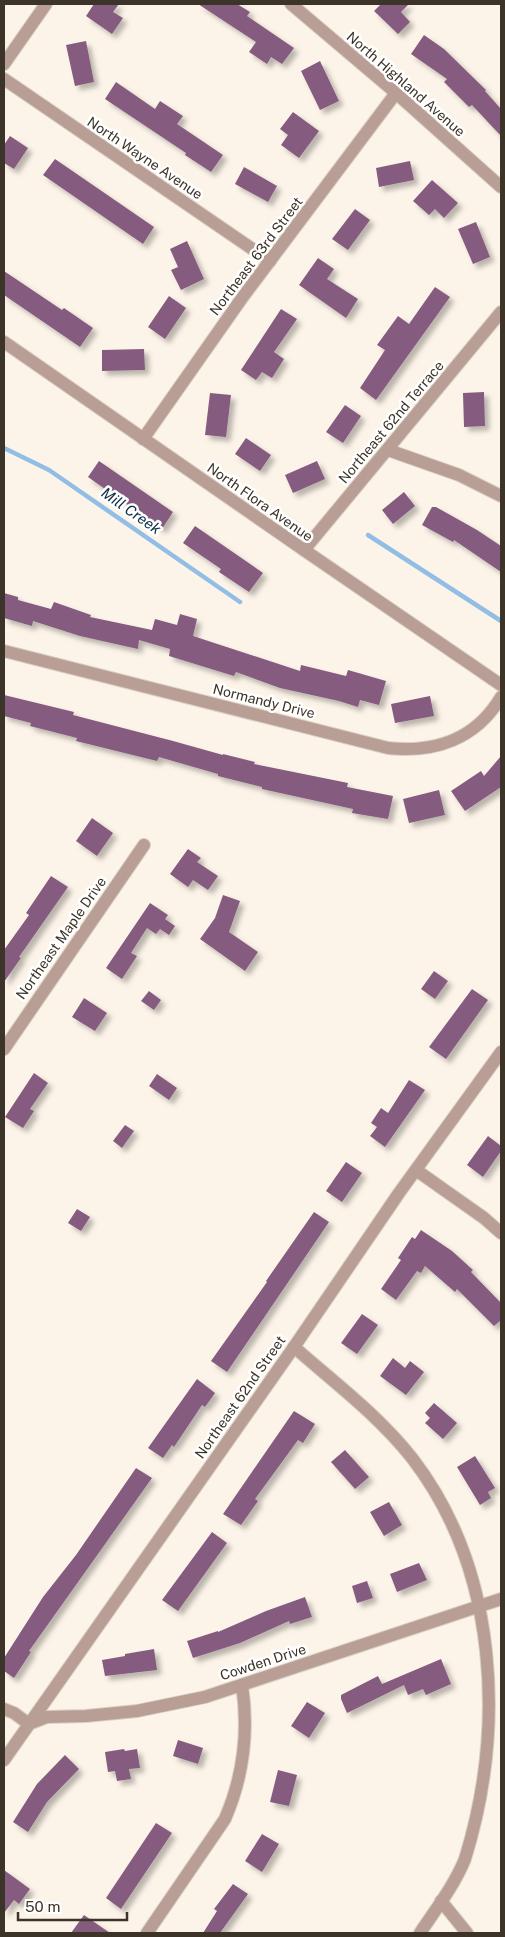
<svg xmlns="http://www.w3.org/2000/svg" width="505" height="1937" font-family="'Public Sans',sans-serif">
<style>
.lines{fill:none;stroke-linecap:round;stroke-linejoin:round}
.stream{stroke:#92bee5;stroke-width:4.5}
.building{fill:#855c7f;filter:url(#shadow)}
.minor-casing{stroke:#dad1c6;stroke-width:14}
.minor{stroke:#b89e95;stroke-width:12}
.labels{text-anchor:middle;stroke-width:5;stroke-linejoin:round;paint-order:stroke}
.street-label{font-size:14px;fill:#3d3429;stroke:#fff}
.water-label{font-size:15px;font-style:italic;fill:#0e304a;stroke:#fff}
</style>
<defs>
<filter id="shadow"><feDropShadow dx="4.5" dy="4.5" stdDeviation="2.5" flood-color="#0004"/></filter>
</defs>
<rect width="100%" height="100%" fill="#fdf4e9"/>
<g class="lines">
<g class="stream">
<polyline points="4,448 49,470 240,602"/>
<polyline points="368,535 501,621"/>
</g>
</g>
<g class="building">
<polygon points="94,4 119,4 113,12 123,18 112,34 86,16"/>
<polygon points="198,4 237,4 250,12 247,16 294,48 282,64 271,57 267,64 249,52 256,42"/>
<polygon points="381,4 409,4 401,12 410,22 398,34 374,11"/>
<polygon points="424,35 444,49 486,90 485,91 501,109 501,136 472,105 469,107 444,82 447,79 411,54"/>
<polygon points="86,41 94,82 75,86 66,45"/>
<polygon points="320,61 339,101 320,110 301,71"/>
<polygon points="116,82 155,109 160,101 183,116 177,124 223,155 211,172 185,155 186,153 105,99"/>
<polygon points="293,112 319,131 299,158 281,145 288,135 280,129"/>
<polygon points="10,136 28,148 14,169 4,163 4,145"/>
<polygon points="55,159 154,227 143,244 43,175"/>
<polygon points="410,161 414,180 379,187 376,168"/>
<polygon points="244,167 277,186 268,202 235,184"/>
<polygon points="432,180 458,203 444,218 435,209 429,215 413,201"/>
<polygon points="355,209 370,220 348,250 332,239"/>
<polygon points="476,222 490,257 473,264 458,229"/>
<polygon points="187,241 204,279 181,290 171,270 178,267 170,249"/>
<polygon points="318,258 334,269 327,279 358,299 346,318 299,285"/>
<polygon points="4,271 62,310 64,308 93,328 80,347 4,295"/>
<polygon points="435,287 450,297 376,400 360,388 385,350 377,345 398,316 409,324"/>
<polygon points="169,296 186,308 165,339 148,327"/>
<polygon points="281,309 297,319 274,352 284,359 272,378 262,372 256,380 241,370"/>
<polygon points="144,349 145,370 102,371 102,350"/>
<polygon points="484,392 485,426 464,427 463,393"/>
<polygon points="210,393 231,395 226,437 205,435"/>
<polygon points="345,405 361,416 343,443 326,432"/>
<polygon points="246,438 271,455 260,471 235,454"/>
<polygon points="99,461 173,512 162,529 88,477"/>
<polygon points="317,461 325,479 293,493 285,475"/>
<polygon points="404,492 415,506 393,524 382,510"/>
<polygon points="432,507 436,507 477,530 501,546 501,572 454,540 453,542 422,525"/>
<polygon points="195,526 263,573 249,592 219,572 221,569 183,543"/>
<polygon points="4,593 18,597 18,600 51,609 54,602 91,615 90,617 152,630 155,619 177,625 180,614 197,619 193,636 300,671 301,665 346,676 348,670 386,681 379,705 360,700 358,707 339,701 280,688 236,672 234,676 169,656 170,649 139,640 138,649 80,636 33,621 32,626 4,618"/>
<polygon points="4,695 74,712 73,715 173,741 223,755 223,754 255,762 254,764 348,783 347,787 393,796 388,819 352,813 353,809 262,789 262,787 218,776 218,774 159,757 157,761 76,741 77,738 30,726 31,723 4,716"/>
<polygon points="430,696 434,716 395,723 391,704"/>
<polygon points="501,756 501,787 465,811 451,791 481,771 484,776"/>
<polygon points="439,790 445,815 409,823 403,799"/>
<polygon points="92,818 113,833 97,856 76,841"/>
<polygon points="188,849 201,858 197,862 218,876 208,890 193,880 188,887 170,874"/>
<polygon points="51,876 68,887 19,957 21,958 4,982 4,950 29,915 26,913"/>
<polygon points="223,895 240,901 229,932 258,952 245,971 200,939 215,918"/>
<polygon points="150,903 168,915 165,919 175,926 169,935 160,929 156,934 147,928 131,953 137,956 122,979 106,968"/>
<polygon points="434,971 448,981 435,999 421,989"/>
<polygon points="472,989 488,1000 446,1059 429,1047"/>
<polygon points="149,991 161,1000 154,1010 141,1001"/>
<polygon points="84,998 107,1013 95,1031 72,1017"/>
<polygon points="34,1073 48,1083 30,1109 34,1111 23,1128 5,1117"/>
<polygon points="157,1074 177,1088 169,1100 149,1086"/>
<polygon points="409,1080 425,1090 385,1147 370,1136 377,1127 371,1123 381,1108 388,1113"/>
<polygon points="125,1125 134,1131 122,1148 113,1141"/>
<polygon points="488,1136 501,1146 501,1151 483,1177 467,1165"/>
<polygon points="346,1162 362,1173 342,1202 326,1191"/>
<polygon points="77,1209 90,1217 81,1231 68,1223"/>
<polygon points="314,1212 329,1222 227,1372 211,1361 267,1282 266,1281"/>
<polygon points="421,1230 452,1251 473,1270 471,1272 501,1303 501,1320 494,1326 457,1289 455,1292 425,1266 421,1273 417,1271 396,1300 381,1289 401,1260 398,1258 412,1237 415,1239"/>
<polygon points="362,1314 378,1325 357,1354 341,1343"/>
<polygon points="393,1358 405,1368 410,1361 424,1372 406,1395 380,1376"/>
<polygon points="197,1379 215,1393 205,1407 202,1405 174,1447 172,1445 163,1458 148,1448"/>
<polygon points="434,1403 457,1423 443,1439 425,1423 430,1418 425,1413"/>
<polygon points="294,1411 315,1424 303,1443 298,1440 255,1499 258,1501 241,1525 223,1514"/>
<polygon points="345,1450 369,1477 355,1489 331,1462"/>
<polygon points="475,1456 495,1488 488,1492 491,1498 480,1505 457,1467"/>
<polygon points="136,1468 152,1478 29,1651 31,1652 14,1678 4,1671 4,1658 43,1597 76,1555"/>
<polygon points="389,1502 402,1525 384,1536 370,1512"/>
<polygon points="212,1532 227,1543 178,1611 162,1600"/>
<polygon points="419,1563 427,1580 397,1592 390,1574"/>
<polygon points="367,1581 373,1598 357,1603 352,1586"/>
<polygon points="305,1597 312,1617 290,1624 289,1621 240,1643 193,1658 187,1641 218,1631 218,1632 266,1611"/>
<polygon points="154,1649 157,1670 105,1676 102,1660 125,1656 125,1654"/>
<polygon points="441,1659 451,1684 426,1695 423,1689 408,1695 404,1685 347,1713 341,1699 341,1695 378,1676 382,1684"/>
<polygon points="307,1702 325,1713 309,1738 291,1726"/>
<polygon points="178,1740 203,1748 198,1764 173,1756"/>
<polygon points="124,1749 125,1751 137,1749 140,1768 129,1769 131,1779 117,1781 115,1771 108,1772 105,1752"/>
<polygon points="65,1755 79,1769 47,1802 28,1832 13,1822 37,1784"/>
<polygon points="278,1770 297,1775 289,1806 270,1802"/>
<polygon points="156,1823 172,1833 121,1909 106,1898"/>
<polygon points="262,1834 279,1844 262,1872 245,1861"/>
<polygon points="4,1870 30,1889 19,1904 14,1900 4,1913"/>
<polygon points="233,1884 248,1894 220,1933 203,1933 217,1911 214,1909"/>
<polygon points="84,1915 110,1933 71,1933"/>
</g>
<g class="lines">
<g class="minor-casing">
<g id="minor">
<polyline points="291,4 396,93 501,187"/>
<polyline points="4,64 46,4"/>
<polyline points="4,79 270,261"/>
<polyline points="4,342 304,550 501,685"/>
<polyline points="143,439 242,298 396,93"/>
<polyline points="388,450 459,475 501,496"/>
<polyline points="304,550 501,312"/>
<path d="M4,651L388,748C435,753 476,739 501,697"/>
<polyline points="4,1049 144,845"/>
<polyline points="416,1170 484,1218 501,1233"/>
<path d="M294,1347C335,1383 378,1415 412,1458C499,1571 505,1729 465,1859C454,1886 436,1909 420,1933"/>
<polyline points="4,1709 14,1713 29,1724 47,1717 86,1716 137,1711 205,1697 501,1599"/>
<polyline points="4,1760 294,1347 399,1193 501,1052"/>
<polyline points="441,1901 467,1933"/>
<path d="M147,1933L225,1819C244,1775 249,1732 242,1685"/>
</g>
</g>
<use href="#minor" class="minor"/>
</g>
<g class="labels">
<g class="street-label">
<text transform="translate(406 84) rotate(41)" y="5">North Highland Avenue</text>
<text transform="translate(145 158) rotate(34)" y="5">North Wayne Avenue</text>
<text transform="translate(256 256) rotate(-53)" y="5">Northeast 63rd Street</text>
<text transform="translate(391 422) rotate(-50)" y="5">Northeast 62nd Terrace</text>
<text transform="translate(260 502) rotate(35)" y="5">North Flora Avenue</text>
<text transform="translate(264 701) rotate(14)" y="5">Normandy Drive</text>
<text transform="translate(61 938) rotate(-55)" y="5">Northeast Maple Drive</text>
<text transform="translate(240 1397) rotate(-55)" y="5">Northeast 62nd Street</text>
<text transform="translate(263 1662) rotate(-18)" y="5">Cowden Drive</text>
</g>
<g class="water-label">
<text transform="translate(131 511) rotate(35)" y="5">Mill Creek</text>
</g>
</g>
<rect width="505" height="1937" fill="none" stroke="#3d3429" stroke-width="10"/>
<path d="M18 1912v8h109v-8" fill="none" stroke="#3d3429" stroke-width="2.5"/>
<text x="25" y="1912" font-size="15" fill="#3d3429" stroke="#ffffff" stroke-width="4" paint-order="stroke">50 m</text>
</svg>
